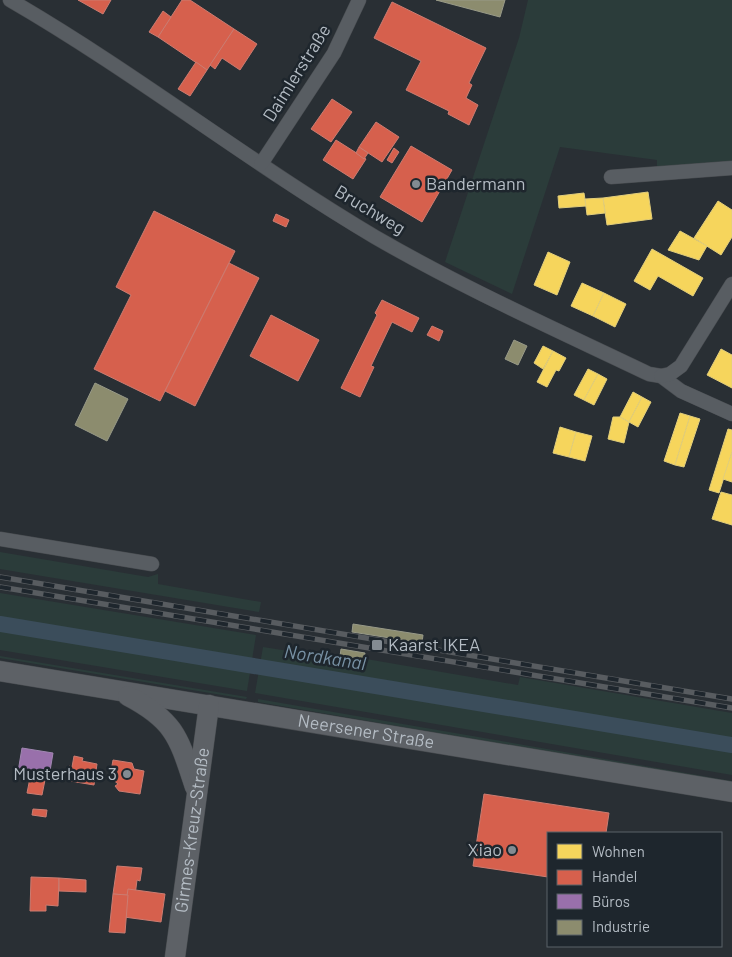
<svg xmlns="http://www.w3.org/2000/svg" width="732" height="957" font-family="Barlow,sans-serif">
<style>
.green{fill:#2b3c3a}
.homes{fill:#f6d55c;stroke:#e2ce7b}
.shops{fill:#d6604d;stroke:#cc7c71}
.offices{fill:#9970ab;stroke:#a187b2}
.industry{fill:#8c8c6e;stroke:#989a88}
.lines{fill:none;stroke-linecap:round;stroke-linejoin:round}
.canal{stroke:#3b4d5b;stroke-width:16}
.street-casing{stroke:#474b4f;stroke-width:15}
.secondary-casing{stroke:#474b4f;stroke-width:21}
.street{stroke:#585d62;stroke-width:14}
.secondary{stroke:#5d6166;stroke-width:20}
.rail-casing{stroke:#585c60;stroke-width:5.5}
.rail{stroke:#1e262d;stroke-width:4;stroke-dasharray:11;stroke-linecap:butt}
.poi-dot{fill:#838b92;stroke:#1e262d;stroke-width:2}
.labels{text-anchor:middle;stroke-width:5;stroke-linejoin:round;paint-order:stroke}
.street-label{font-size:18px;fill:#b4bcc4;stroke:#1e262d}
.poi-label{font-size:18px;fill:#b4bcc4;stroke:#1e262d;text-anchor:start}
.water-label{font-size:19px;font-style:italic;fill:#7891a4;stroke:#1e262d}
</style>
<rect width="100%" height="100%" fill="#292f34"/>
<g class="green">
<polygon points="528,0 732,0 732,163 657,170 657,160 560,147 512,294 445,262 519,38"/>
<polygon points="0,552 148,577 158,574 158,584 261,602 259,612 0,569"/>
<polygon points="0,593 256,635 247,691 0,650"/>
<polygon points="263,647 333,658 343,655 518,685 520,677 732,713 732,775 255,693"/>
<polygon points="0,656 247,697 246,699 0,658"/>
<polygon points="258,699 732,781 732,784 258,702"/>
</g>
<g class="homes">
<polygon points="648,192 652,219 607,225 603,198"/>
<polygon points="584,193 586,206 559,208 558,196"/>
<polygon points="603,198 605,213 587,215 585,199"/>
<polygon points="718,201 732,210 732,237 721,255 694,238"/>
<polygon points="680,231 707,246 699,260 668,250"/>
<polygon points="652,249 703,278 693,296 658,276 650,290 634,281"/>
<polygon points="548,252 570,262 557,295 534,285"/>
<polygon points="582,283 604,293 593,316 571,306"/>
<polygon points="604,293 626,304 615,327 593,316"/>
<polygon points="543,346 553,351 543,369 534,363"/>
<polygon points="721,349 732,355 732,388 707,375"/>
<polygon points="553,351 566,358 559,371 556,370 547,387 537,382"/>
<polygon points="588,369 598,374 584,400 574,395"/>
<polygon points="598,374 607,379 594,405 584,400"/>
<polygon points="633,392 642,397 629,422 620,417"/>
<polygon points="642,397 651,402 638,427 629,422"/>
<polygon points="680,413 690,416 675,465 664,461"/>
<polygon points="690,416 700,419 684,467 675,465"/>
<polygon points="613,417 620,417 629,422 624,443 608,439"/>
<polygon points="560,427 576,432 569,457 553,453"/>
<polygon points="728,429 732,430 732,452 719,493 709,490"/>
<polygon points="576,432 592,436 585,461 569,457"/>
<polygon points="732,452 732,482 723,479"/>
<polygon points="721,492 732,495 732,525 712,519"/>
</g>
<g class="shops">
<polygon points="78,0 111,0 103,14"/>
<polygon points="182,0 190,0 234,29 207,70 158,37"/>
<polygon points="392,2 486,48 469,83 472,85 466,98 478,105 469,125 448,114 449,111 406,90 421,61 374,38"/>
<polygon points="163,11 171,17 158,37 149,32"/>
<polygon points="234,29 257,44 240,70 222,58 215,69 210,65"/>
<polygon points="196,62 207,70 190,96 178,89"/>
<polygon points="332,99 352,112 331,142 311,129"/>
<polygon points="376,122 399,137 382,162 359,147"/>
<polygon points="336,140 366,159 353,179 323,160"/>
<polygon points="411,146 452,170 422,222 380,197"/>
<polygon points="359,147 368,153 364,159 356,153"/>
<polygon points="394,148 399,152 392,163 387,160"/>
<polygon points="154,211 235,251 160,401 94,369 131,295 116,287"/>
<polygon points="276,214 289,220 286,227 273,221"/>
<polygon points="229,263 259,278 195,406 165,391"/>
<polygon points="382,300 419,318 412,332 392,322 371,366 374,367 360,397 341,388 377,315 375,313"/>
<polygon points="271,315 319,340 298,381 250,356"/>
<polygon points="432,326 443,331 439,341 427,335"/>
<polygon points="74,756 83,758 82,761 97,764 94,785 70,781 69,766 72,767"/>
<polygon points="113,760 132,763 134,769 144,771 140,794 119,791 115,786 118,784 110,777"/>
<polygon points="35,775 42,776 41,780 45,780 42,795 27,793 30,778 34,779"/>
<polygon points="484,794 609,813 606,833 548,833 548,877 473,866"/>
<polygon points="33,809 47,810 46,817 32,815"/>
<polygon points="117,866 142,868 140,881 137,880 135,896 113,894"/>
<polygon points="31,877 59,878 58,906 46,905 46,911 30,911"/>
<polygon points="59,878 86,880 86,892 59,891"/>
<polygon points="128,889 165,894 161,922 124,917"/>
<polygon points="113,894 128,895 125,933 109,932"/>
</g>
<polygon class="offices" points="22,748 53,753 49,777 18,772"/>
<g class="industry">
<polygon points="436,0 505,0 500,17"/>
<polygon points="514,340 527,346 518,365 505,359"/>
<polygon points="95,383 128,399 107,441 75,425"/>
<polygon points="353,624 423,635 422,643 352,632"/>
<polygon points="341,649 365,653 364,659 340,656"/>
</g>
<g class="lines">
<polyline class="canal" points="0,624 732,745"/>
<g class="street-casing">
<g id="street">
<path d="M10,0C136,73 250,163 375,237C463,288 557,330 649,374L661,376L681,391L732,414"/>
<polyline points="261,164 334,53 359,0"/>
<polyline points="611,177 732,168"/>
<polyline points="661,376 670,374 681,366 732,284"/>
<polyline points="0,539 152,564"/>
</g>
</g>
<g class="secondary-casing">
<g id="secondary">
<path id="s1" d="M0,671L732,792"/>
<path d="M128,696C176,721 179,739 195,787"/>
<path id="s2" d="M175,957L209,705"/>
</g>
</g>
<use href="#street" class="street"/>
<use href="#secondary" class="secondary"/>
<g class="rail-casing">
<g id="rail">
<polyline points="0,577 732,699"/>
<polyline points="0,587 732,708"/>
</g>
</g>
<use href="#rail" class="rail"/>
</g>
<g class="poi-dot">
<circle cx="416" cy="184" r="5"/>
<rect x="371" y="639" width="12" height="12" rx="2.5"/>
<circle cx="127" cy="774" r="5"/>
<circle cx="512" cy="850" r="5"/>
</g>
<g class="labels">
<g class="street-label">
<text transform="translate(297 73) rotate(-58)" y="6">Daimlerstraße</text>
<text transform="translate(370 210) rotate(31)" y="6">Bruchweg</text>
<text dy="6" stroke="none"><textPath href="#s1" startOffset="371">Neersener Straße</textPath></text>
<text dy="6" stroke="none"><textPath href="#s2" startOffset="128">Girmes-Kreuz-Straße</textPath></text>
</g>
<g class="poi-label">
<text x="426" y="190">Bandermann</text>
<text x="388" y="651">Kaarst IKEA</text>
<text x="117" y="780" text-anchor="end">Musterhaus 3</text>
<text x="502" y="856" text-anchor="end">Xiao</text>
</g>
<g class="water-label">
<text transform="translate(325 657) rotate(9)" y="7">Nordkanal</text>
</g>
</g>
<rect x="547" y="832" width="175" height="115" fill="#1e262d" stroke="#5a6269"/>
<rect x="557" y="844" width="25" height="15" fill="#f6d55c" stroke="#5a6269"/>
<text x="592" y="857" font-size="15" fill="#b4bcc4">Wohnen</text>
<rect x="557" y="870" width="25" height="15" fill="#d6604d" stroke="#5a6269"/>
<text x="592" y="882" font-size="15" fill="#b4bcc4">Handel</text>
<rect x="557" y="894" width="25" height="15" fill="#9970ab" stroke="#5a6269"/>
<text x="592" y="907" font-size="15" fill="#b4bcc4">Büros</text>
<rect x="557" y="920" width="25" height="15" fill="#8c8c6e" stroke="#5a6269"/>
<text x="592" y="932" font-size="15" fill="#b4bcc4">Industrie</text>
</svg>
